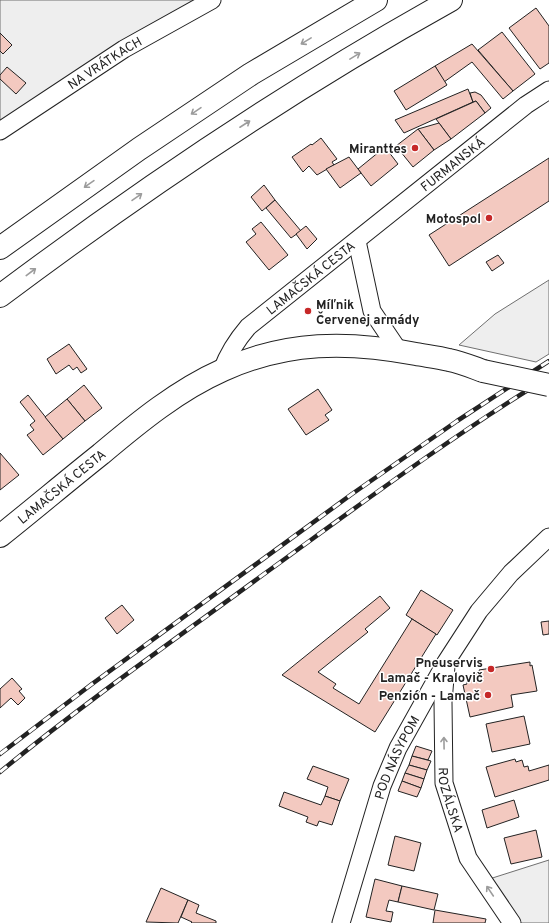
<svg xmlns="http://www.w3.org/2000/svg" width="549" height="923" font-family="Overpass,sans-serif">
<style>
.green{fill:#eee;stroke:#6f6f6f}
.building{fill:#f3c9c0;stroke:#222}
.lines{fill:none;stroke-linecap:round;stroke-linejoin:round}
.street-casing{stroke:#222;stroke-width:19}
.primary-casing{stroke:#222;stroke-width:24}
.highway-casing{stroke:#222;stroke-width:24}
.street{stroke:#fff;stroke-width:17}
.primary{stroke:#fff;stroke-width:22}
.highway{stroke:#fff;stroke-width:22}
.rail-casing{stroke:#222;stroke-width:4.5}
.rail{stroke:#fff;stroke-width:3;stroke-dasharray:9;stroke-linecap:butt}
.primary-bridge-casing{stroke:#222;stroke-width:24;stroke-linecap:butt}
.primary-bridge{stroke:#fff;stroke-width:22}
.oneway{stroke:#9c9c9c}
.poi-dot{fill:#c62828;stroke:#fff;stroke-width:1.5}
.labels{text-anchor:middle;stroke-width:3;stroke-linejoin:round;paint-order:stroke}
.street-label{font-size:13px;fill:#222;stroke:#fff}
.poi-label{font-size:13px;font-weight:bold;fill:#222;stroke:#fff;text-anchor:end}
</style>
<rect width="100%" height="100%" fill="#fff"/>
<g class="green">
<polygon points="0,0 212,0 0,131"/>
<polygon points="549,280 549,354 536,362 459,345 495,314"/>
<polygon points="549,860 549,923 512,923 483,881"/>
</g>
<g class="building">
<polygon points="536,8 549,26 549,63 540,69 509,28"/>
<polygon points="502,32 535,74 513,91 478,50"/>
<polygon points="0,33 12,45 3,54 0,51"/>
<polygon points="472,44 513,91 503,99 472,62 444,82 435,66"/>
<polygon points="435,66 447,85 406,110 394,91"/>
<polygon points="7,67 26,83 16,94 0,79 0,75"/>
<polygon points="468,89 473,102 404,133 395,120"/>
<polygon points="475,92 481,95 491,108 485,113 476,101 473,102 470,93"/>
<polygon points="476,101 485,113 451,139 436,119"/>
<polygon points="439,123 451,139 434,150 418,129"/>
<polygon points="418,129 434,150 413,167 396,146"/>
<polygon points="321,138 337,159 332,162 334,165 317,175 309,166 303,172 292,157 311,144 312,145"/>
<polygon points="385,147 398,164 371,186 358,169"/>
<polygon points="349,157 361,173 340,188 326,169"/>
<polygon points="549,158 549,201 449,266 429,235"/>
<polygon points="264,185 275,200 262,211 251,197"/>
<polygon points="275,200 301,231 291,238 266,208"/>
<polygon points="261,222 288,255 269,270 246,242 256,234 252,229"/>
<polygon points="306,226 317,239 307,249 296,234"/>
<polygon points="498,255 504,263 492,271 486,262"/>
<polygon points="69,344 87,369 81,373 77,367 73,370 69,365 56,374 47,359"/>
<polygon points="84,385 102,408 85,421 67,399"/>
<polygon points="318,389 332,410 325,415 329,420 306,435 288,409"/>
<polygon points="28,395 63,439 43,455 27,435 34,430 30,425 35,421 20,402"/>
<polygon points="67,399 85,421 63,439 45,417"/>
<polygon points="0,453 19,475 0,490"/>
<polygon points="421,590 453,610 437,635 406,615"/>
<polygon points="380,596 390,608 365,629 368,632 318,672 336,684 333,688 359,704 412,619 436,634 375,732 282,675"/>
<polygon points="122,605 134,620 117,634 105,618"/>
<polygon points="549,621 549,634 543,635 541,622"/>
<polygon points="530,662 530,666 532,665 537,691 511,695 513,707 470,717 463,685 467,684 466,676 479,673 479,670"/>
<polygon points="12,678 22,689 19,691 25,698 18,705 11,698 0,708 0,689"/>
<polygon points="524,716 530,744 492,752 486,724"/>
<polygon points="416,746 432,751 428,760 412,756"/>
<polygon points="412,756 431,761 427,770 409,765"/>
<polygon points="515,759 516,762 522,760 524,767 528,766 529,771 549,765 549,780 495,797 486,767"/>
<polygon points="409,765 427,770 424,779 405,773"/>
<polygon points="313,766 349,779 340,801 325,796 328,787 307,779"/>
<polygon points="405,773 424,779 421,788 402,781"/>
<polygon points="402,781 421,788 417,797 398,791"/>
<polygon points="284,792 321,805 325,796 340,801 332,825 319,821 317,826 306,822 308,817 279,806"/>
<polygon points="514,800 519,817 487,828 482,810"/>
<polygon points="536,830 542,857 511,864 504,838"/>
<polygon points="395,836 421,843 414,871 388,865"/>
<polygon points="375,879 402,886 398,902 389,900 386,911 393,912 391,922 366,917"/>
<polygon points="402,886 438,894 434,910 398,902"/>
<polygon points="161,888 188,900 178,923 146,922"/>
<polygon points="188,900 199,905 196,913 216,921 216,923 191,923 192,922 181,917"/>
<polygon points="435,910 486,919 485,923 433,923"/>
</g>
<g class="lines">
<g class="street-casing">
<g id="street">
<path id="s1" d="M0,131L124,49L212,0"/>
<polyline points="357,241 372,311 399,351"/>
<path id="s2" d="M222,370C228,354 236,341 248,327L526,105L549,90"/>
<path id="s3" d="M446,666L443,702L444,783L468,858L512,923"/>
<path id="s4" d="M341,923L382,786L398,748L446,662L479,611L511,573L549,537"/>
</g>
</g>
<g class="primary-casing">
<g id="primary">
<path id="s5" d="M0,536C34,509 67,481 101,454C139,422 178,390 223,370C287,341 348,341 416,354C427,356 438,357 449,360C460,362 472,367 483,371"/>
</g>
</g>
<g class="highway-casing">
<g id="highway">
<polyline points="0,248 139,149 251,74 376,0"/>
<path d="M0,296C144,188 294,87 451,0"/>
</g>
</g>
<use href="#street" class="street"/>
<use href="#primary" class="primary"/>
<use href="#highway" class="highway"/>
<g class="rail-casing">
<g id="rail">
<polyline points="0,754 92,684 352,494 457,421 549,361"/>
<path d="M0,772C85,702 176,639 264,574C358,506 450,437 549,377"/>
</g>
</g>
<use href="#rail" class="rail"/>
<g class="primary-bridge-casing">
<polyline id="primary-bridge" points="483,371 549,385"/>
</g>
<use href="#primary-bridge" class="primary-bridge"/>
</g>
<defs><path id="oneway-shaft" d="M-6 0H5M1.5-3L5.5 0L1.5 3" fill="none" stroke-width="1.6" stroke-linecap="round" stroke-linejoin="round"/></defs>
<g class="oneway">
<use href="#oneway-shaft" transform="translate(306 41) rotate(149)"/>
<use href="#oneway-shaft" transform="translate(355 56) rotate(-31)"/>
<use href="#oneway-shaft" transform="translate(196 111) rotate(146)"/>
<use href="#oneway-shaft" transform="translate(245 124) rotate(-33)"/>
<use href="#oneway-shaft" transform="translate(89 184) rotate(145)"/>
<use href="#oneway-shaft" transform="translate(137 197) rotate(-35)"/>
<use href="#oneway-shaft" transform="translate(31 272) rotate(-37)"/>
<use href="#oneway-shaft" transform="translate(444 743) rotate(-91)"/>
<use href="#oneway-shaft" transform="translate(490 891) rotate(-124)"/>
</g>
<g class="poi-dot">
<circle cx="415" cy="148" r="4"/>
<circle cx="489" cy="218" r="4"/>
<circle cx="308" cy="311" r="4"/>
<circle cx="491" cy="669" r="4"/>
<circle cx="488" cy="695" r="4"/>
</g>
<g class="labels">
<g class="street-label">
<text dy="5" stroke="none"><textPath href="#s1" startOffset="125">NA VRÁTKACH</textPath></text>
<text dy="5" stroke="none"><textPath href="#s2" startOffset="312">FURMANSKÁ</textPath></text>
<text dy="5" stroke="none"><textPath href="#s2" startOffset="130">LAMAČSKÁ CESTA</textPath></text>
<text dy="5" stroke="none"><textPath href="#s5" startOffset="79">LAMAČSKÁ CESTA</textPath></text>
<text dy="5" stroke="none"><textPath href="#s4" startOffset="175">POD NÁSYPOM</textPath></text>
<text dy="5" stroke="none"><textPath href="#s3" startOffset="135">ROZÁLSKA</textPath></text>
</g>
<g class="poi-label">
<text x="407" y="153">Miranttes</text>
<text x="481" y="223">Motospol</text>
<text x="316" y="309" text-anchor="start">Míľnik<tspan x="316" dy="15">Červenej armády</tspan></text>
<text x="483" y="667">Pneuservis<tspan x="483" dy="15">Lamač - Kralovič</tspan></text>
<text x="480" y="700">Penzión - Lamač</text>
</g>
</g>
</svg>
